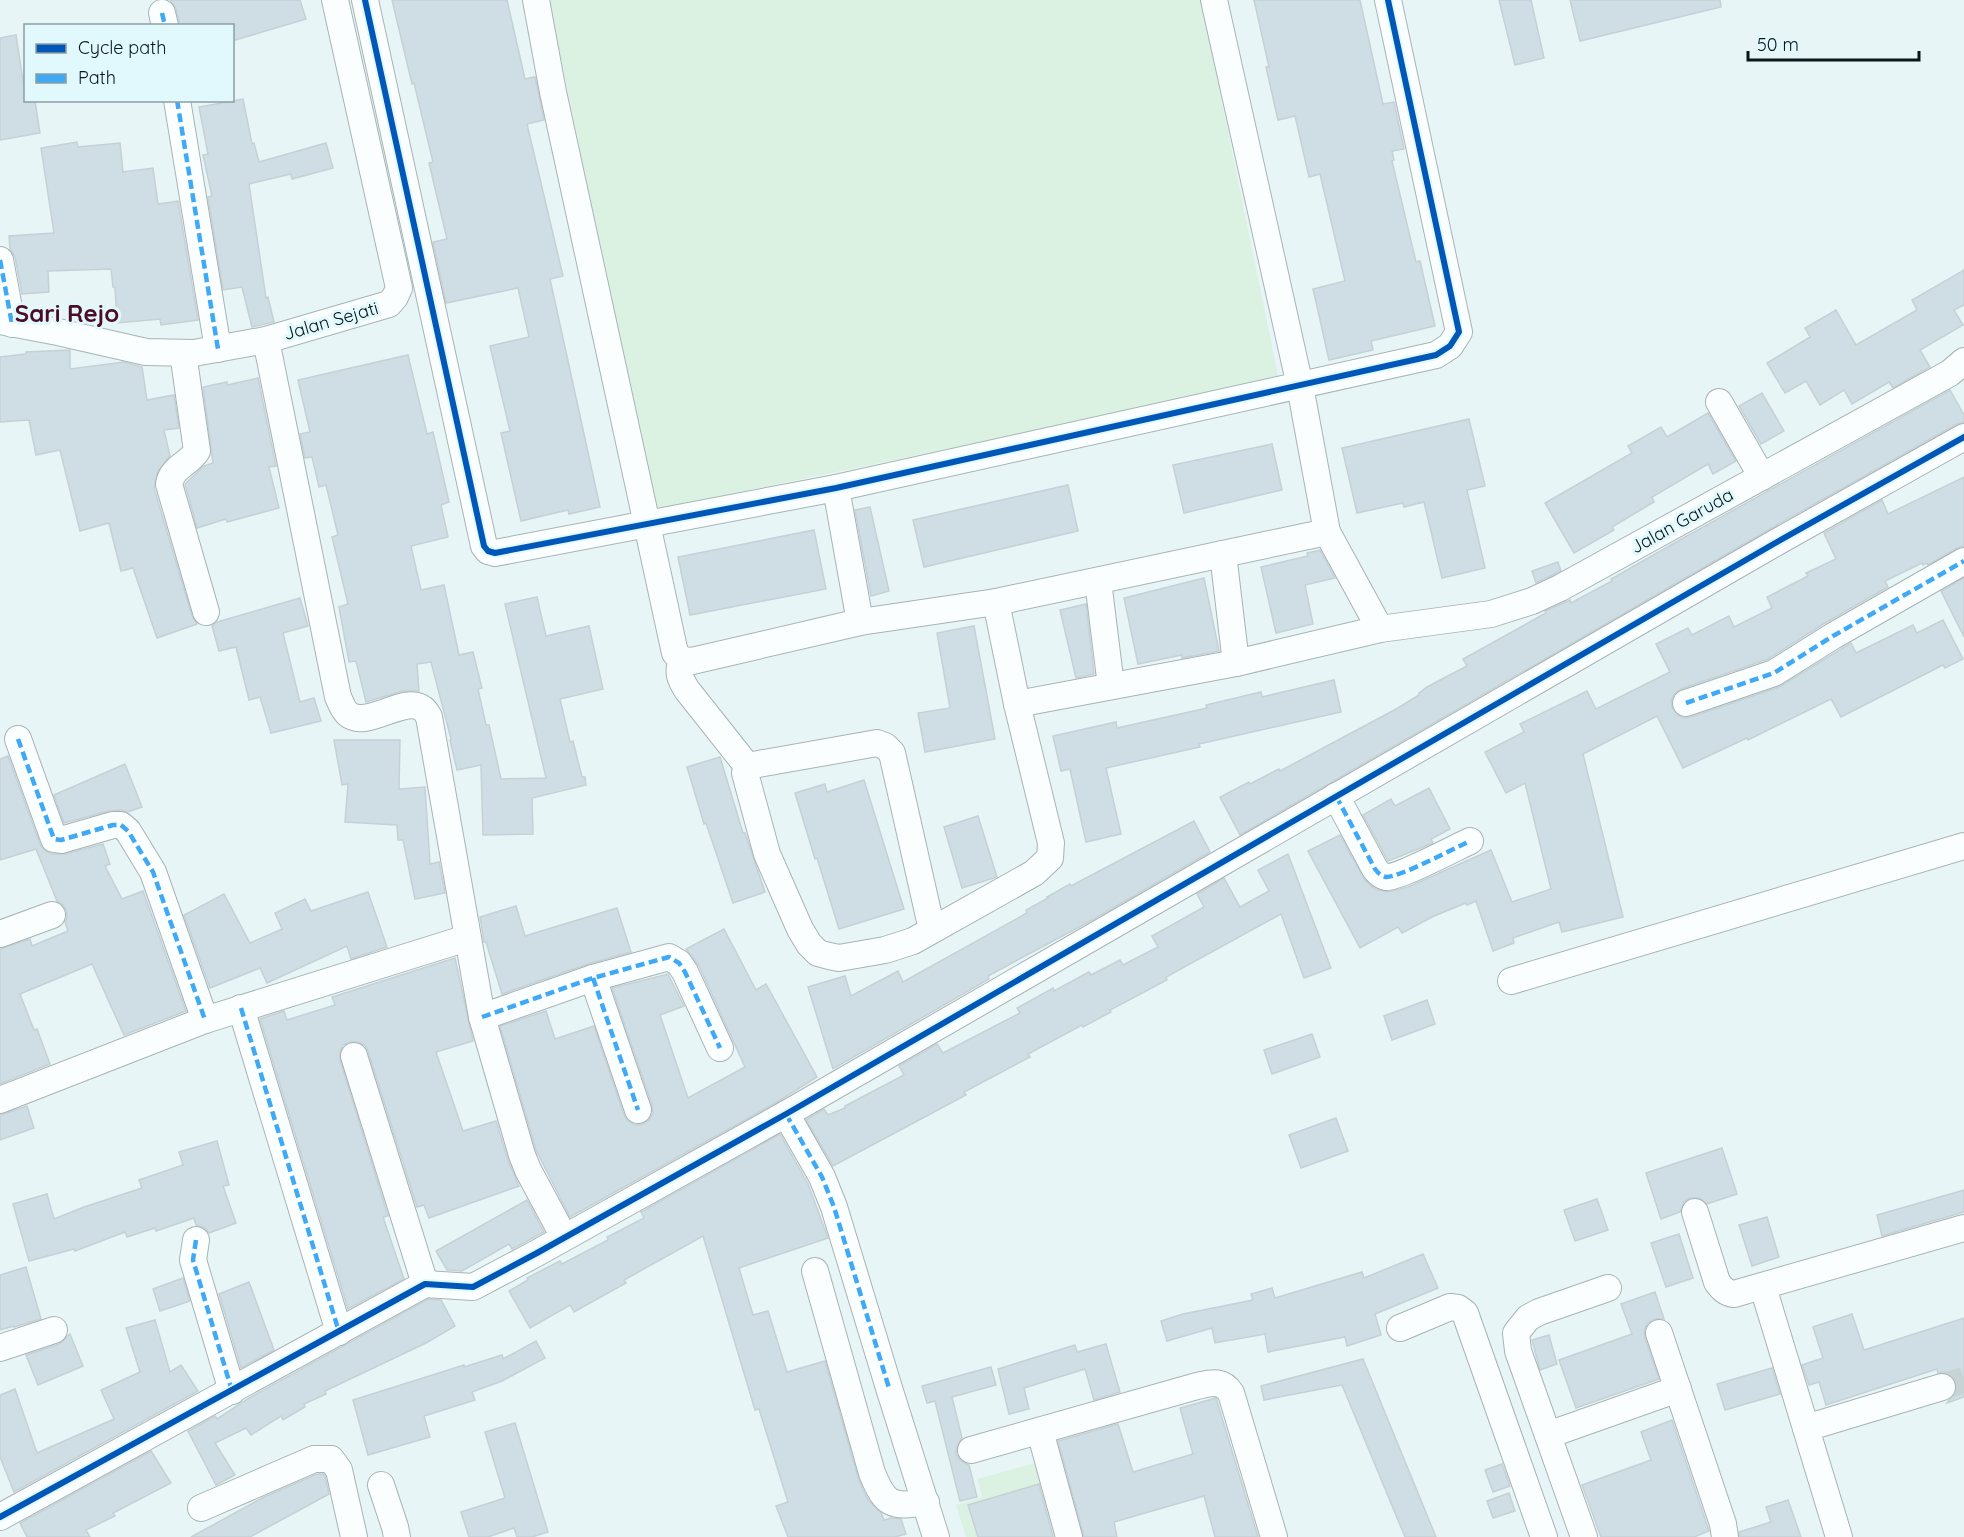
<svg xmlns="http://www.w3.org/2000/svg" width="1964" height="1537" font-family="Quicksand,sans-serif">
<style>
.green{fill:#dbf2e3}
.building{fill:#cfdde4;stroke:#c5d1d5;stroke-width:1.5}
.lines{fill:none;stroke-linecap:round;stroke-linejoin:round}
.minor-tunnel{stroke:#c6d4d6;stroke-width:26;stroke-dasharray:26 13;stroke-linecap:butt}
.minor-casing{stroke:#a7b4b6;stroke-width:28}
.minor{stroke:#fbfefe;stroke-width:26}
.quiet{stroke:#3fa9f5;stroke-width:4.5;stroke-dasharray:9 4.5;stroke-linecap:butt}
.cycleway-casing{stroke:#e1f9fd;stroke-width:10}
.cycleway{stroke:#0057b8;stroke-width:6}
.labels{text-anchor:middle;stroke-width:6;stroke-linejoin:round;paint-order:stroke}
.street-label{font-size:18px;fill:#081719;stroke:#e1f9fd}
.district-label{font-size:24px;font-weight:bold;fill:#4e0b26;stroke:#e1f9fd}
</style>
<rect width="100%" height="100%" fill="#e7f5f7"/>
<g class="green">
<polygon points="549,0 1201,0 1279,380 654,510"/>
<polygon points="1039,1462 1060,1537 966,1537 956,1505 982,1497 977,1479"/>
</g>
<g class="building">
<polygon points="170,0 300,0 306,19 232,41 232,26 180,26 176,9"/>
<polygon points="392,0 507,0 525,79 535,77 544,120 527,124 563,276 550,279 600,507 569,514 568,510 521,521 501,433 510,431 490,346 529,337 518,288 446,303 433,242 447,239 429,163 433,162 414,83 412,84"/>
<polygon points="1254,0 1360,0 1383,104 1394,102 1404,149 1392,151 1394,160 1392,161 1416,262 1420,261 1435,326 1371,341 1373,350 1329,360 1313,289 1345,281 1320,174 1309,177 1295,116 1278,120 1266,67 1269,67"/>
<polygon points="1499,0 1531,0 1544,58 1515,65"/>
<polygon points="1570,0 1720,0 1721,7 1580,41"/>
<polygon points="16,35 26,100 26,102 35,101 40,133 0,140 0,38"/>
<polygon points="243,99 252,144 254,143 259,162 326,143 333,168 292,179 291,174 249,184 266,298 268,297 274,322 252,327 242,287 223,290 208,197 212,196 203,155 208,154 199,107"/>
<polygon points="77,142 78,147 120,143 123,172 153,168 158,204 178,201 198,320 161,325 160,319 117,323 115,287 113,287 111,269 48,271 49,292 22,294 15,257 10,249 9,236 54,233 41,148"/>
<polygon points="1964,270 1964,305 1954,310 1963,325 1920,350 1930,367 1893,388 1889,382 1852,404 1844,390 1820,405 1806,381 1785,393 1767,363 1810,337 1805,328 1836,310 1856,345 1917,310 1912,300"/>
<polygon points="70,350 70,369 124,362 142,367 147,400 174,395 179,428 164,430 170,456 158,471 154,488 192,616 197,624 157,638 133,568 121,571 109,523 80,531 60,450 36,455 29,420 0,422 0,357 26,354 26,352"/>
<polygon points="408,355 427,434 433,432 449,502 441,505 448,537 411,546 421,590 444,585 459,655 473,652 482,688 478,689 486,725 489,725 501,779 546,778 505,604 537,597 546,636 589,626 603,689 560,699 570,742 573,741 582,777 585,777 586,785 532,798 533,834 483,835 481,765 457,770 450,740 451,739 431,662 417,664 419,691 403,691 366,702 356,661 349,662 339,607 348,604 332,537 338,535 326,485 319,487 312,457 305,458 300,434 310,432 298,380"/>
<polygon points="258,378 276,466 269,467 279,508 227,522 226,519 197,528 185,484 204,466 213,463 203,387 227,382 227,385"/>
<polygon points="1950,390 1964,415 1964,422 1957,424 1770,529 1240,835 1220,797 1249,782 1250,784 1279,769 1280,771 1398,708 1419,695 1419,693 1427,687 1467,666 1463,659 1546,613 1545,611 1570,600 1571,603 1612,581 1611,579 1678,541"/>
<polygon points="1762,393 1784,431 1761,444 1739,406"/>
<polygon points="1708,413 1736,461 1713,474 1708,464 1652,497 1654,502 1612,527 1614,530 1574,553 1545,503 1632,453 1628,446 1661,427 1667,437"/>
<polygon points="1469,419 1485,486 1467,490 1485,568 1442,578 1424,502 1404,507 1403,503 1357,513 1342,448"/>
<polygon points="1272,444 1282,490 1184,513 1173,465"/>
<polygon points="1964,477 1964,546 1957,548 1928,565 1927,563 1923,565 1922,563 1885,581 1888,587 1825,623 1768,659 1681,689 1675,693 1671,700 1672,707 1677,715 1684,718 1691,717 1779,687 1851,643 1856,653 1913,625 1917,633 1943,620 1963,659 1945,668 1943,665 1841,717 1831,699 1748,740 1747,738 1719,751 1683,768 1657,716 1583,754 1623,917 1562,932 1559,922 1513,938 1514,943 1493,951 1476,901 1467,905 1466,903 1434,916 1402,933 1398,927 1360,948 1308,851 1340,835 1365,880 1375,889 1388,892 1408,887 1491,850 1512,902 1551,889 1525,783 1506,793 1485,752 1524,732 1520,724 1587,691 1596,709 1670,672 1656,644 1688,628 1692,635 1729,616 1734,627 1772,608 1767,597 1808,576 1806,573 1836,559 1824,533 1882,500 1888,514"/>
<polygon points="1068,485 1078,531 924,567 913,520"/>
<polygon points="870,507 889,591 871,596 855,510"/>
<polygon points="814,530 826,589 690,615 678,557"/>
<polygon points="1320,550 1335,578 1305,585 1313,624 1276,633 1261,567 1308,556 1307,553"/>
<polygon points="1558,562 1561,571 1536,583 1532,571"/>
<polygon points="1204,578 1219,651 1182,658 1182,655 1138,664 1124,598"/>
<polygon points="1964,578 1964,637 1941,591"/>
<polygon points="300,598 308,626 283,633 300,702 314,698 321,721 271,733 260,697 249,700 236,647 219,651 212,626 217,622"/>
<polygon points="1086,604 1094,674 1076,678 1060,610"/>
<polygon points="974,626 995,739 925,752 918,713 950,708 937,633"/>
<polygon points="1334,680 1341,712 1199,744 1200,747 1106,768 1121,834 1086,842 1070,769 1061,771 1053,736 1116,722 1117,728 1207,708 1206,705 1261,692 1262,697"/>
<polygon points="334,740 400,740 399,789 425,787 430,864 439,862 445,893 415,899 403,840 398,840 397,825 345,822 348,784 342,785"/>
<polygon points="8,756 40,844 44,850 52,854 65,854 103,844 110,864 105,866 122,899 143,891 186,1011 124,1035 92,964 20,994 34,1030 37,1029 50,1064 0,1084 0,949 30,939 32,946 68,931 65,922 67,917 66,909 62,904 57,901 36,849 0,860 0,759"/>
<polygon points="720,757 743,833 745,833 765,892 733,903 706,823 704,824 687,767"/>
<polygon points="125,764 142,807 128,812 121,810 109,811 64,823 54,795"/>
<polygon points="864,780 904,909 839,929 817,858 815,859 795,793 825,784 827,792"/>
<polygon points="1429,788 1450,829 1431,839 1433,843 1388,861 1363,815 1391,799 1395,806"/>
<polygon points="978,816 997,877 962,888 944,827"/>
<polygon points="1194,821 1210,852 1094,919 988,976 989,979 833,1069 808,987 845,976 851,996 898,971 903,982 1027,913 1026,910 1048,898 1047,897 1070,884 1071,886"/>
<polygon points="1288,854 1331,968 1304,978 1281,914 1166,977 1167,980 1110,1010 1111,1012 1083,1027 1082,1025 1028,1054 1030,1057 964,1092 966,1095 833,1166 806,1120 824,1109 828,1115 845,1108 845,1106 904,1075 899,1066 937,1044 943,1053 1020,1013 1017,1008 1053,988 1054,991 1089,972 1091,975 1120,960 1123,965 1158,947 1152,936 1204,907 1197,894 1224,878 1240,907 1269,891 1258,870"/>
<polygon points="368,892 387,947 351,959 347,946 267,983 260,968 210,988 184,915 224,894 250,943 282,929 275,913 305,899 311,911"/>
<polygon points="516,906 525,936 617,908 631,952 588,964 502,994 486,942 484,942 480,917"/>
<polygon points="724,929 756,990 766,984 817,1077 779,1101 570,1217 536,1150 500,1026 546,1011 555,1039 594,1026 624,1115 628,1121 635,1125 643,1124 650,1119 653,1113 652,1105 612,988 668,974 684,1006 660,1015 688,1098 745,1067 699,966 686,949"/>
<polygon points="455,958 473,1041 436,1052 463,1131 496,1121 508,1160 519,1186 429,1218 424,1205 417,1207 368,1051 365,1045 358,1042 350,1042 343,1045 340,1052 340,1060 388,1216 383,1217 404,1279 348,1309 260,1019 284,1011 287,1020 335,1005 332,997"/>
<polygon points="1427,1000 1435,1024 1392,1040 1384,1016"/>
<polygon points="1312,1034 1320,1057 1272,1074 1264,1050"/>
<polygon points="27,1106 34,1128 0,1140 0,1115"/>
<polygon points="1336,1118 1348,1151 1301,1168 1289,1135"/>
<polygon points="780,1134 808,1184 828,1238 739,1268 753,1315 768,1311 787,1372 825,1361 858,1477 863,1490 869,1501 881,1513 884,1520 891,1518 901,1519 906,1534 895,1537 788,1537 776,1506 788,1502 759,1409 755,1410 703,1236 624,1280 626,1283 574,1312 570,1305 530,1328 509,1291 528,1280 527,1278 560,1261 562,1264 608,1240 607,1237 644,1218 641,1212"/>
<polygon points="217,1141 229,1185 223,1186 236,1223 209,1233 205,1228 196,1225 194,1218 156,1231 155,1228 127,1237 125,1232 75,1251 74,1249 29,1261 13,1204 47,1194 54,1219 84,1207 142,1188 139,1180 183,1165 179,1152"/>
<polygon points="1722,1148 1737,1194 1707,1204 1699,1198 1690,1198 1684,1202 1680,1212 1661,1219 1646,1173"/>
<polygon points="1964,1190 1964,1212 1882,1236 1877,1215"/>
<polygon points="1597,1199 1608,1230 1575,1241 1564,1210"/>
<polygon points="527,1200 544,1232 512,1249 509,1244 462,1271 447,1270 436,1251"/>
<polygon points="1767,1217 1779,1257 1752,1266 1739,1225"/>
<polygon points="1679,1234 1693,1278 1666,1287 1651,1243"/>
<polygon points="1423,1254 1438,1288 1375,1314 1381,1335 1347,1346 1345,1337 1268,1352 1265,1334 1215,1343 1212,1328 1167,1341 1161,1321 1183,1314 1253,1300 1251,1294 1272,1288 1275,1298 1362,1272 1364,1278"/>
<polygon points="26,1267 41,1319 14,1327 14,1326 0,1330 0,1275"/>
<polygon points="183,1278 190,1301 160,1311 153,1289"/>
<polygon points="249,1282 274,1350 241,1368 219,1294"/>
<polygon points="1655,1292 1664,1319 1654,1319 1647,1324 1644,1331 1645,1338 1659,1379 1576,1408 1559,1360 1632,1334 1621,1304"/>
<polygon points="428,1299 441,1300 455,1326 426,1343 325,1391 326,1394 304,1404 305,1407 283,1420 281,1416 251,1435 246,1428 215,1443 235,1475 216,1485 188,1431 215,1416 217,1419 249,1398"/>
<polygon points="1852,1314 1864,1350 1964,1318 1964,1397 1947,1403 1956,1391 1956,1382 1952,1376 1945,1372 1938,1373 1937,1369 1826,1405 1819,1382 1809,1385 1802,1365 1823,1358 1813,1327"/>
<polygon points="155,1320 170,1372 181,1365 198,1391 14,1492 0,1457 0,1395 15,1389 37,1453 114,1419 101,1390 140,1372 126,1328"/>
<polygon points="70,1334 83,1366 38,1385 26,1355 59,1344"/>
<polygon points="1549,1335 1557,1364 1540,1370 1532,1340"/>
<polygon points="536,1341 545,1358 502,1381 472,1392 475,1400 424,1416 430,1437 368,1455 353,1400 464,1365 464,1367 502,1355 503,1359"/>
<polygon points="1106,1344 1120,1392 1094,1400 1085,1369 1024,1388 1029,1409 1009,1414 998,1369 1075,1345 1077,1352"/>
<polygon points="1363,1359 1436,1537 1405,1537 1342,1385 1264,1400 1261,1386"/>
<polygon points="991,1367 996,1385 952,1397 962,1438 957,1446 956,1454 961,1461 969,1465 977,1497 960,1501 935,1401 927,1403 922,1386"/>
<polygon points="1772,1368 1780,1394 1725,1410 1717,1384"/>
<polygon points="1216,1398 1258,1537 1215,1537 1204,1496 1114,1522 1117,1537 1084,1537 1058,1441 1118,1424 1133,1472 1193,1454 1180,1408"/>
<polygon points="1672,1420 1709,1531 1694,1537 1601,1537 1582,1485 1651,1460 1641,1432"/>
<polygon points="515,1423 548,1532 532,1537 517,1537 514,1528 488,1537 469,1537 461,1512 505,1498 485,1432"/>
<polygon points="151,1451 171,1483 113,1513 115,1516 86,1530 90,1537 27,1537 20,1523"/>
<polygon points="1502,1464 1510,1486 1493,1492 1485,1470"/>
<polygon points="317,1474 323,1474 325,1476 329,1494 250,1537 191,1537 264,1497"/>
<polygon points="1039,1484 1053,1537 978,1537 968,1505"/>
<polygon points="1509,1493 1515,1511 1493,1518 1487,1501"/>
<polygon points="1788,1500 1801,1537 1740,1537 1739,1532 1771,1522 1766,1507"/>
</g>
<g class="lines">
<polyline class="minor-tunnel" points="1942,1387 1964,1380"/>
<g class="minor-casing">
<g id="minor">
<polyline points="365,0 484,546 488,551 495,553 836,488 1436,355 1450,346 1459,332 1388,0"/>
<polyline points="536,0 553,92 675,653 682,660 692,661 860,622 996,602 1327,532 1300,386 1214,0"/>
<polyline points="162,13 165,26"/>
<polyline points="177,100 218,349"/>
<polyline points="0,260 12,324"/>
<polyline points="0,321 58,332 146,352 194,353 266,340 389,304 395,297 399,288 335,0"/>
<path d="M266,340L338,697C341,703 343,710 348,714C367,730 405,694 423,709C426,711 427,714 429,717L482,1017L522,1155L528,1170L564,1237"/>
<path d="M183,353L197,451C189,464 172,467 169,484L206,612"/>
<polyline points="1719,402 1762,477"/>
<polyline points="836,488 860,622"/>
<polyline points="1327,532 1380,629"/>
<polyline points="1223,554 1236,663"/>
<polyline points="1098,581 1111,686"/>
<path d="M682,660C677,673 680,679 687,690L748,767"/>
<polyline points="1686,703 1774,673 1833,636 1964,561"/>
<polyline points="1017,704 1236,663 1380,629 1491,614 1532,601 1560,588 1950,373 1964,361"/>
<polyline points="18,739 54,839 61,840 113,825 121,825 128,831 153,872 205,1020"/>
<path d="M1336,796L1375,869C1378,873 1381,876 1386,877C1398,878 1455,848 1470,841"/>
<polyline points="932,930 892,753 885,746 877,743 753,765 748,767 745,773 767,854 800,929 809,944 818,953 829,956 839,958 885,950 913,941 1034,873 1050,858 1051,843 1017,704 996,602"/>
<polyline points="0,934 52,915"/>
<polyline points="593,978 638,1110"/>
<polyline points="1511,981 1964,846"/>
<polyline points="241,1008 339,1332"/>
<polyline points="482,1017 593,978 669,957 679,963 685,972 720,1048"/>
<polyline points="354,1056 425,1284"/>
<polyline points="0,1100 205,1020 467,938"/>
<polyline points="786,1114 822,1177 834,1207 889,1388 936,1537"/>
<path d="M1695,1212L1717,1282C1722,1289 1726,1293 1734,1294L1964,1228"/>
<polyline points="196,1240 193,1260 232,1391"/>
<path d="M815,1271L872,1473C885,1505 892,1508 926,1502"/>
<polyline points="1763,1287 1839,1537"/>
<polyline points="1400,1328 1450,1307 1458,1308 1465,1313 1544,1537"/>
<polyline points="1659,1333 1723,1524 1725,1537"/>
<polyline points="0,1348 54,1330"/>
<polyline points="1806,1428 1942,1387"/>
<polyline points="1040,1431 1069,1537"/>
<polyline points="1548,1435 1678,1389"/>
<path d="M971,1450L1197,1386C1211,1383 1222,1379 1231,1393L1274,1537"/>
<polyline points="381,1485 395,1527 397,1537"/>
<polyline points="201,1508 314,1459 331,1459 339,1470 354,1537"/>
<polyline points="0,1517 425,1284 473,1287 537,1253 786,1114 1777,542 1964,437"/>
<polyline points="1584,1537 1518,1351 1516,1333 1528,1318 1539,1312 1608,1288"/>
</g>
</g>
<use href="#minor" class="minor"/>
<g class="quiet">
<polyline points="162,13 165,26"/>
<polyline points="177,100 218,349"/>
<polyline points="0,260 12,324"/>
<polyline points="1686,703 1774,673 1833,636 1964,561"/>
<polyline points="18,739 54,839 61,840 113,825 121,825 128,831 153,872 205,1020"/>
<path d="M1336,796L1375,869C1378,873 1381,876 1386,877C1398,878 1455,848 1470,841"/>
<polyline points="593,978 638,1110"/>
<polyline points="241,1008 339,1332"/>
<polyline points="482,1017 593,978 669,957 679,963 685,972 720,1048"/>
<polyline points="786,1114 822,1177 834,1207 889,1388"/>
<polyline points="196,1240 193,1260 232,1391"/>
</g>
<g class="cycleway-casing">
<g id="cycleway">
<polyline points="365,0 484,546 488,551 495,553 836,488 1436,355 1450,346 1459,332 1388,0"/>
<polyline points="0,1517 425,1284 473,1287 537,1253 786,1114 1777,542 1964,437"/>
</g>
</g>
<use href="#cycleway" class="cycleway"/>
</g>
<g class="labels">
<g class="street-label">
<text transform="translate(331 321) rotate(-16)" y="6">Jalan Sejati</text>
<text transform="translate(1682 521) rotate(-29)" y="6">Jalan Garuda</text>
</g>
<g class="district-label">
<text x="67" y="322">Sari Rejo</text>
</g>
</g>
<rect x="24" y="24" width="210" height="78" fill="#e1f9fd" stroke="#8a9fa2" stroke-width="1.5"/>
<rect x="36" y="44" width="30" height="9" fill="#0057b8" stroke="#8a9fa2" stroke-width="1.5"/>
<text x="78" y="54" font-size="18" fill="#081719">Cycle path</text>
<rect x="36" y="74" width="30" height="9" fill="#3fa9f5" stroke="#8a9fa2" stroke-width="1.5"/>
<text x="78" y="84" font-size="18" fill="#081719">Path</text>
<path d="M1748 51v9h171v-9" fill="none" stroke="#081719" stroke-width="3"/>
<text x="1757" y="51" font-size="18" fill="#081719" stroke="#e1f9fd" stroke-width="4.5" paint-order="stroke">50 m</text>
</svg>
